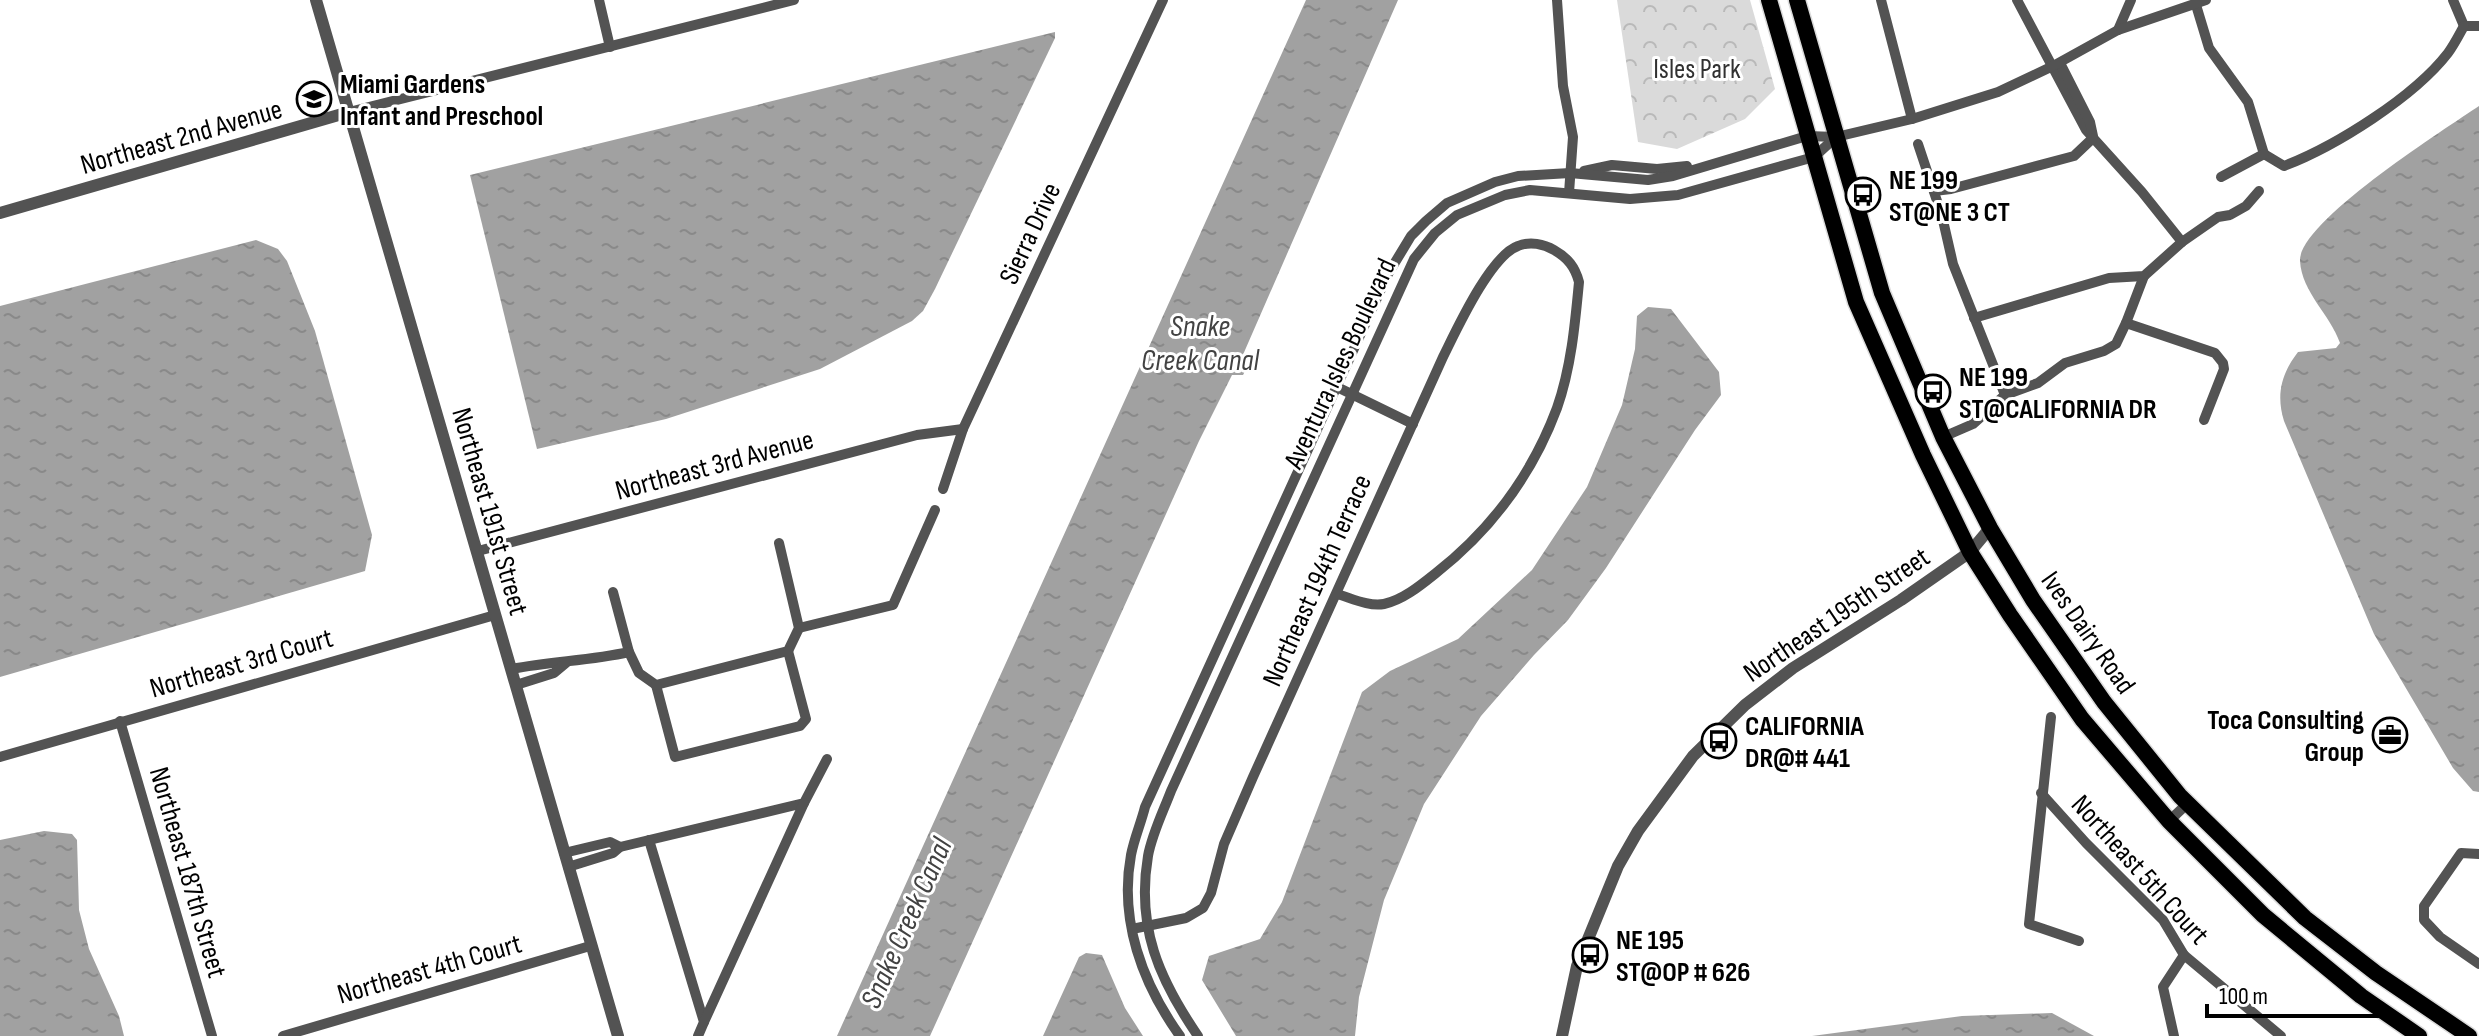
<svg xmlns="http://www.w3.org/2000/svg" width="2479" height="1036" font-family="'Sofia Sans Condensed',sans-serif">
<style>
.park{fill:url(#park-crowns)}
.water{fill:url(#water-ripples)}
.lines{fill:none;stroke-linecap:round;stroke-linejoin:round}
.primary-casing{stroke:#dbdbdb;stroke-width:19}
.minor{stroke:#535353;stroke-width:10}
.tertiary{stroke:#535353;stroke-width:12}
.primary{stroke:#000;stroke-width:16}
.labels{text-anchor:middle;stroke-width:6;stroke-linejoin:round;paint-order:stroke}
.park-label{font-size:28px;fill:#313131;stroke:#fff}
.poi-label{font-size:28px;font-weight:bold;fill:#000;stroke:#fff;text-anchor:start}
.street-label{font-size:28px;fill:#000;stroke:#fff}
.water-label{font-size:30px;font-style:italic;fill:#424242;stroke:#fff}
</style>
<defs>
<pattern id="park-crowns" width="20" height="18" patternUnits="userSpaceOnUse" patternTransform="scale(2)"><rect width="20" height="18" fill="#dadada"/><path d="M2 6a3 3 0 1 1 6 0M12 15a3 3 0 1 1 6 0" fill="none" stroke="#b9b9b9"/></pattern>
<pattern id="water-ripples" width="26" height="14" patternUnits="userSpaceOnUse" patternTransform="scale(2)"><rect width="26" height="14" fill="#a1a1a1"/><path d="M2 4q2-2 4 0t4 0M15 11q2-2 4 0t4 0" fill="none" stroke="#898989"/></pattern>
</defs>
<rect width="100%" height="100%" fill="#fff"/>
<polygon class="park" points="1617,0 1750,0 1775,89 1745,119 1677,149 1638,142"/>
<g class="water">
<polygon points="1306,0 1398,0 1242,357 1249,364 1243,375 1232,375 1199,441 930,1036 837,1036"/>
<polygon points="1055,32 1055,38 935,289 923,311 912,321 820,369 666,419 537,449 470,175"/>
<path d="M2479,106V792L2473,791L2453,768L2374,634L2284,421C2276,395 2281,374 2298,352L2336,348L2340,343C2330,314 2302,293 2300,261C2298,222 2445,129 2479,106Z"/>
<polygon points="256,240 278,249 287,261 315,331 372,535 365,571 0,677 0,306"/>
<polygon points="1648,307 1671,309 1719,372 1721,395 1695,430 1606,568 1568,620 1534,655 1481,716 1424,804 1384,900 1359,997 1355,1036 1236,1036 1202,980 1209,956 1260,939 1282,902 1362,692 1390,671 1458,639 1532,570 1587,487 1622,405 1635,349 1637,316"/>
<polygon points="44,831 72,834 77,840 79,910 89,949 119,1016 124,1036 0,1036 0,840"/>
<polygon points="1086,953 1102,955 1125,1008 1143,1036 1043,1036 1079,957"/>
<polygon points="2052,1013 2094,1036 1812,1036 1962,1016"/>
</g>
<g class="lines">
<g class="primary-casing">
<g id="primary">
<polyline points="1769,0 1856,302 1923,455 1970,552 2010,615 2082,719 2169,821 2263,915 2361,996 2419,1036"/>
<polyline points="1797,0 1882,293 1943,437 1990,528 2033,600 2104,702 2180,796 2305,918 2376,973 2469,1036"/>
</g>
</g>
<g class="minor">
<polyline points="599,0 610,47"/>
<polyline points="1557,0 1563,86 1573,137 1569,193"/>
<polyline points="1881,0 1912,119"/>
<polyline points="2017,0 2086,130 2142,192 2182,242"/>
<polyline points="2453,0 2464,26"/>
<polyline points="2196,5 2209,48 2248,102 2264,154"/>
<polyline points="2464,26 2479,26"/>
<polyline points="2118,30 2131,0"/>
<polyline points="2060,63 2090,122 2093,136"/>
<polyline points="349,112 794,0"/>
<polyline points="1918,144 1942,216 1953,264 2005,395"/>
<path d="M2264,154L2284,166C2336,146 2414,97 2448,53C2454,45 2459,35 2464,26"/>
<polyline points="1584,171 1612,165 1657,169 1687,166"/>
<polyline points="2221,177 2264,154"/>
<polyline points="1934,191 1951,189 2074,156 2093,138"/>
<polyline points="1974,318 2109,278 2144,276 2182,242 2218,217 2230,215 2246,206 2259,191"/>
<polyline points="2126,323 2215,353 2223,363 2224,369 2204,420"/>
<polyline points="1337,387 1413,424"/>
<polyline points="1943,437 1973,424 2005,395 2038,383 2065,363 2104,351 2116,344 2126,323 2144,276"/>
<polyline points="943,489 963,429 1163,0"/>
<polyline points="478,551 917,435 963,429"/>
<polyline points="613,592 629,652 639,673 656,685 788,651 799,628 779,543"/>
<polyline points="799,628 893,605 935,510"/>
<path d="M512,669C552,661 589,661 629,652"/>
<polyline points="516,685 554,673 566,663"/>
<polyline points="656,685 675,757 800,726 806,719 788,651"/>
<polyline points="2051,717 2029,924 2079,941"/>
<polyline points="120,721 212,1036"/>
<polyline points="0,757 495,615"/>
<polyline points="2041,793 2086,843 2163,920 2184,955 2281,1036"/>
<polyline points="2169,821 2188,803"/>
<polyline points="649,840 704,1022 698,1036"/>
<polyline points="564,853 610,842 620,847"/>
<polyline points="2479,854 2461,853 2424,906 2424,920 2440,937 2479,964"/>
<polyline points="568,867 613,853 620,847 804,803 827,759"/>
<path d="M1132,929L1186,918L1203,908L1211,893L1224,844L1253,777L1443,357C1456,331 1490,256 1518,246C1530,241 1544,244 1554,250C1568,258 1575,267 1579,282C1575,325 1571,368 1557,408C1532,475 1492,529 1436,573C1421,585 1403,600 1384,604C1369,607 1351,598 1337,594"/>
<polyline points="704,1022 804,803"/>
<polyline points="283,1036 590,946"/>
<path d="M1180,1036C1142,983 1119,920 1131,855C1134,839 1141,823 1145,807L1388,274L1411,236L1426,221L1447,203L1495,182L1518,176L1570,173L1648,180L1673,176L1807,136L1836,137L1912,119L1998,92L2053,66L2118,30L2206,0"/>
<path d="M1198,1036C1159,979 1136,927 1148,856C1152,834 1163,812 1171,791L1414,259L1435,233L1457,215L1505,195L1530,190L1630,199L1678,195L1814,157L1836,137"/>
<polyline points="2174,1036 2163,987 2184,955"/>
</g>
<g class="tertiary">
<polyline points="316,0 618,1036"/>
<polyline points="0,213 349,112"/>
<polyline points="1562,1036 1577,966 1618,866 1638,831 1693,756 1745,705 1793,668 1901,600 1970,552 1990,528"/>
</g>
<use href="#primary" class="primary"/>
</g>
<defs>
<g id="school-ring" transform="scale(1.8)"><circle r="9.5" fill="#fff" stroke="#000" stroke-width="1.5"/><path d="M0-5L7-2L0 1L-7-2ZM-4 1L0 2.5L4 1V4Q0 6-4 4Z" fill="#000"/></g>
<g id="bus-ring" transform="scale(1.8)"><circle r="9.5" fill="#fff" stroke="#000" stroke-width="1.5"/><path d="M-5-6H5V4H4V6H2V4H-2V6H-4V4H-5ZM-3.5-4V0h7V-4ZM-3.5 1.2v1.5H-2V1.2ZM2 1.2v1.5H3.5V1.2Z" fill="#000"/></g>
<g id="office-ring" transform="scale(1.8)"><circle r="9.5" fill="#fff" stroke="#000" stroke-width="1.5"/><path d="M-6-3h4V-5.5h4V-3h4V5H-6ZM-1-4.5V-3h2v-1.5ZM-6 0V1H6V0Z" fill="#000"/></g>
</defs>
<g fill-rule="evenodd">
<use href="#school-ring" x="314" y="99"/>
<use href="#bus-ring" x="1863" y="195"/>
<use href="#bus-ring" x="1933" y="392"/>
<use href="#office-ring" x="2390" y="735"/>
<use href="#bus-ring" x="1719" y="741"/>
<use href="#bus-ring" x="1590" y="955"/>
</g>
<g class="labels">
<g class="park-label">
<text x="1697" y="78">Isles Park</text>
</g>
<g class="poi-label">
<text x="340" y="93">Miami Gardens<tspan x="340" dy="32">Infant and Preschool</tspan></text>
<text x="1889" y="189">NE 199<tspan x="1889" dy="32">ST@NE 3 CT</tspan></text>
<text x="1959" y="386">NE 199<tspan x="1959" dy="32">ST@CALIFORNIA DR</tspan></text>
<text x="2364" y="729" text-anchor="end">Toca Consulting<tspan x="2364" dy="32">Group</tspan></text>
<text x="1745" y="735">CALIFORNIA<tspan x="1745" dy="32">DR@# 441</tspan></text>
<text x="1616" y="949">NE 195<tspan x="1616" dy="32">ST@OP # 626</tspan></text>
</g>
<g class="street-label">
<text transform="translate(181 136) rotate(-16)" y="10">Northeast 2nd Avenue</text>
<text transform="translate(1029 233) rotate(-65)" y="10">Sierra Drive</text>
<text transform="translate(1339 363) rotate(-65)" y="10">Aventura Isles Boulevard</text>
<text transform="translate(714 464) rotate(-15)" y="10">Northeast 3rd Avenue</text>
<text transform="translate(491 511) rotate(74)" y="10">Northeast 191st Street</text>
<text transform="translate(1316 580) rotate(-66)" y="10">Northeast 194th Terrace</text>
<text transform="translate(1836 614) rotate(-34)" y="10">Northeast 195th Street</text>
<text transform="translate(2089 632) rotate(55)" y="10">Ives Dairy Road</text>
<text transform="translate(241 662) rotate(-16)" y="10">Northeast 3rd Court</text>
<text transform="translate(2141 869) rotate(48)" y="10">Northeast 5th Court</text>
<text transform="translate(189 872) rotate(74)" y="10">Northeast 187th Street</text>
<text transform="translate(429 968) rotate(-16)" y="10">Northeast 4th Court</text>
</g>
<g class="water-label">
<text x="1200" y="336">Snake<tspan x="1200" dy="34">Creek Canal</tspan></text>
<text transform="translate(906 923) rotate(-66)" y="10">Snake Creek Canal</text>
</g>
</g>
<path d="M2207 1004v12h172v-12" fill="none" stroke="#000000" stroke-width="4"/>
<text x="2219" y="1004" font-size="24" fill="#000000" stroke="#ffffff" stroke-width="6" paint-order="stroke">100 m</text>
</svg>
